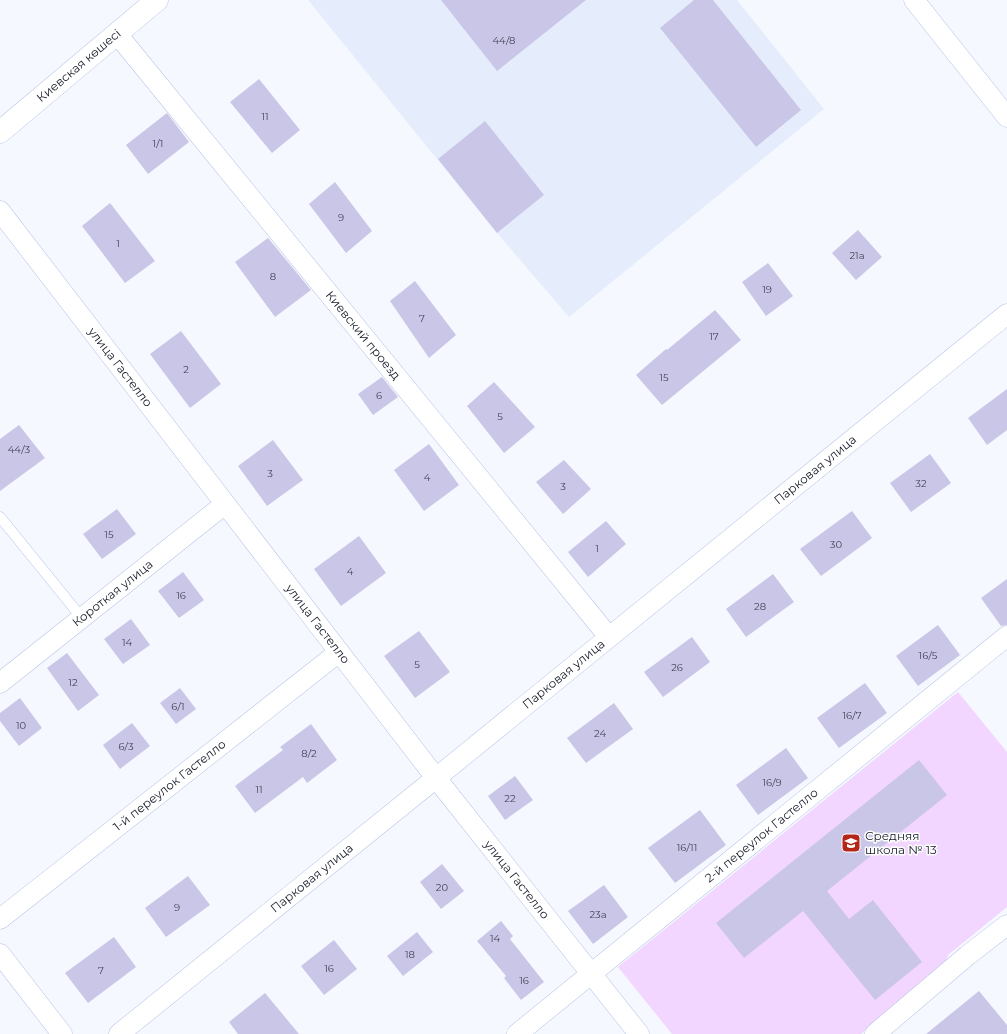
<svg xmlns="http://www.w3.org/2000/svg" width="1007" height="1034" font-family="Montserrat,sans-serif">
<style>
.built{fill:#e5edfc}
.green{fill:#f2d6ff}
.building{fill:#cac6e8}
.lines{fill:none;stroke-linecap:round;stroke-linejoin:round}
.service-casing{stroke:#b6c5e4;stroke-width:11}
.minor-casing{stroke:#b6c5e4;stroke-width:21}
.trunk-casing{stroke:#b6c5e4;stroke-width:23}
.service{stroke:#fff;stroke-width:10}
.minor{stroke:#fff;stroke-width:20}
.trunk{stroke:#fff;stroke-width:22}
.labels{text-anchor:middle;stroke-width:3;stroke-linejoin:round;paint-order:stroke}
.number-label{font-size:10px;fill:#424556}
.street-label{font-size:12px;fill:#151a26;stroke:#fff}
.poi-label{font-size:12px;fill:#151a26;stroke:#fff;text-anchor:start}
</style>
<rect width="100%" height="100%" fill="#f5f8ff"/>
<polygon class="built" points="308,0 737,0 824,109 569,317 497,233"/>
<polygon class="green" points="958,692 1007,752 1007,907 948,955 945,968 861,1034 672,1034 618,967"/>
<g class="building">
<polygon points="441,0 586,0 497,71"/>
<polygon points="694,0 713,0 801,110 756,147 660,28"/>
<polygon points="259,79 300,130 272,153 230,102"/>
<polygon points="167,113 189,142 148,174 126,145"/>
<polygon points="485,121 544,195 497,233 438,159"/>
<polygon points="335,182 372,231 346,253 309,204"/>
<polygon points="110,203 155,261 125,283 82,226"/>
<polygon points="858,230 882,257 856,280 832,253"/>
<polygon points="268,238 311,290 275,317 235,262"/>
<polygon points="768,263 793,296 766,316 742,282"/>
<polygon points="415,281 456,335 429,358 390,301"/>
<polygon points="715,310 741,340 662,405 636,375 666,349 667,350"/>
<polygon points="181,331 221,384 190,408 150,354"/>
<polygon points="382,377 398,397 373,415 358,394"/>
<polygon points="494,382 535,427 504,453 467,406"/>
<polygon points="1007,389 1007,430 987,445 968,418"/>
<polygon points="19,425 45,458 0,491 0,439"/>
<polygon points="273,440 303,480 267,506 238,466"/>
<polygon points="429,444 459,485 424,511 394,470"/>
<polygon points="930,454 951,483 911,512 890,483"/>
<polygon points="564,460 591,489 563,514 536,482"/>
<polygon points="117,509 136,534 102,559 83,534"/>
<polygon points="852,511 872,538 821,576 800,549"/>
<polygon points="606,521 626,544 588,577 568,552"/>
<polygon points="359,536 386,573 341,606 314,569"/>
<polygon points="183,572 204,600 179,618 158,591"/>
<polygon points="773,574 794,602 746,637 726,609"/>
<polygon points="1007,579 1007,625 1001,626 981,598"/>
<polygon points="131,619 150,645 123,664 104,639"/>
<polygon points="938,625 960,655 918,686 896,656"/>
<polygon points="419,631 450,672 415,698 384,656"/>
<polygon points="692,637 710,662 663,697 644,672"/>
<polygon points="67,653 99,695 78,711 47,668"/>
<polygon points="865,683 887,713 839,748 817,718"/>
<polygon points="180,688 196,709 176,724 160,703"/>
<polygon points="20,698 42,728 19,746 0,721 0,713"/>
<polygon points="614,703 633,729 586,763 567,738"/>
<polygon points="132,723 150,746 120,769 103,745"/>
<polygon points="311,724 337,760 307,783 303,777 255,813 235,786 283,750 280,747"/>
<polygon points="786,748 808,778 758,815 736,785"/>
<polygon points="919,760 947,795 827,891 849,919 873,900 922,962 875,1000 803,911 744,958 716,923"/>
<polygon points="515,776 533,800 505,820 488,796"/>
<polygon points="700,810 726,845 675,883 648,848"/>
<polygon points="442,864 464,891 441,909 420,882"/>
<polygon points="188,876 210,905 166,937 145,908"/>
<polygon points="604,885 628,917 593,944 568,911"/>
<polygon points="501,921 513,936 510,939 544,982 521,1000 504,978 506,976 477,941"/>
<polygon points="417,932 433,952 403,976 387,956"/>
<polygon points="114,937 136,967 88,1003 65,973"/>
<polygon points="334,940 357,969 324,995 301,966"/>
<polygon points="979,991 1007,1025 1007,1034 926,1034"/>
<polygon points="265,993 299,1034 238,1034 229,1022"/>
</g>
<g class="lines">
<g class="service-casing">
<polyline id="service" points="0,517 82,618"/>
</g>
<g class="minor-casing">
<g id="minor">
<polyline points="914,0 1007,117"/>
<path id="s1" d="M117,34L609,637"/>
<path id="s2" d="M0,211L436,778L639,1034"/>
<path id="s3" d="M0,683L225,504"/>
<path id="s4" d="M0,919L339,652"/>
<polyline points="0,954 62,1034"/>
<path id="s5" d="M119,1034L436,778L1007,314"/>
<path id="s6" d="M517,1034L1007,636"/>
<polyline points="875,1034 968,955 1007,925"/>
</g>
</g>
<g class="trunk-casing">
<g id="trunk">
<path id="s7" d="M0,132L157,0"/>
</g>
</g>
<use href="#service" class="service"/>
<use href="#minor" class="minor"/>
<use href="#trunk" class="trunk"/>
</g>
<defs>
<g id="school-square" transform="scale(1)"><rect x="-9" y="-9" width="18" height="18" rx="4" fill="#b42617" stroke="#fff"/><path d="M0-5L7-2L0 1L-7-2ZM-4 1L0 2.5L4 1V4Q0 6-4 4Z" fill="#fff"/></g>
</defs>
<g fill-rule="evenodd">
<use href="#school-square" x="851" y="843"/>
</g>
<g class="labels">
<g class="number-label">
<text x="504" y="44">44/8</text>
<text x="265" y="120">11</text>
<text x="158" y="147">1/1</text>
<text x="341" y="221">9</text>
<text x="118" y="247">1</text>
<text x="857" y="259">21а</text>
<text x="273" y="280">8</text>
<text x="767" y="293">19</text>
<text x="422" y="322">7</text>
<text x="714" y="340">17</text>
<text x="186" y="373">2</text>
<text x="664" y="381">15</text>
<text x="379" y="399">6</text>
<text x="500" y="420">5</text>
<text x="19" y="453">44/3</text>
<text x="270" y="477">3</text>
<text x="427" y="481">4</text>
<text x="921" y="487">32</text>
<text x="563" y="490">3</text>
<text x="109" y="538">15</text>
<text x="836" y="548">30</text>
<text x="597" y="552">1</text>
<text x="350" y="575">4</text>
<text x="181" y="599">16</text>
<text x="760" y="610">28</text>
<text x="127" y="646">14</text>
<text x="928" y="659">16/5</text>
<text x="417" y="668">5</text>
<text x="677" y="671">26</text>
<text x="73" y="686">12</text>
<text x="178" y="710">6/1</text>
<text x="852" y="719">16/7</text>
<text x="21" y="729">10</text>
<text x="600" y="737">24</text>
<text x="126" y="750">6/3</text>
<text x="309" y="757">8/2</text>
<text x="772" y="786">16/9</text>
<text x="259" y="793">11</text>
<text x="510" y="802">22</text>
<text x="687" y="851">16/11</text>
<text x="442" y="891">20</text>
<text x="177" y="911">9</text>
<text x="598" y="918">23а</text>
<text x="495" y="942">14</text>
<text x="410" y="958">18</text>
<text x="329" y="972">16</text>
<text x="101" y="974">7</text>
<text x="524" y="984">16</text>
</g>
<g class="street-label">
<text dy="4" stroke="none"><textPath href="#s7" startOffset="103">Киевская көшесі</textPath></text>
<text dy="4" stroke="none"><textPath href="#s1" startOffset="389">Киевский проезд</textPath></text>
<text dy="4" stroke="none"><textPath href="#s2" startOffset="197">улица Гастелло</textPath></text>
<text dy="4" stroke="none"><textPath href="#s5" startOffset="896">Парковая улица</textPath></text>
<text dy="4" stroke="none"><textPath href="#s3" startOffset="144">Короткая улица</textPath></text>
<text dy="4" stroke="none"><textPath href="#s2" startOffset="521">улица Гастелло</textPath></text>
<text dy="4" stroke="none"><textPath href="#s5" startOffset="572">Парковая улица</textPath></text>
<text dy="4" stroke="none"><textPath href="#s4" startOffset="216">1-й переулок Гастелло</textPath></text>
<text dy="4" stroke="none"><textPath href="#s6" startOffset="315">2-й переулок Гастелло</textPath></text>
<text dy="4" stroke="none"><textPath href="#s5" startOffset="248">Парковая улица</textPath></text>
<text dy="4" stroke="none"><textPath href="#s2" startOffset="845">улица Гастелло</textPath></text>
</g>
<g class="poi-label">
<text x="865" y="840">Средняя<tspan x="865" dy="14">школа № 13</tspan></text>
</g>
</g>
</svg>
